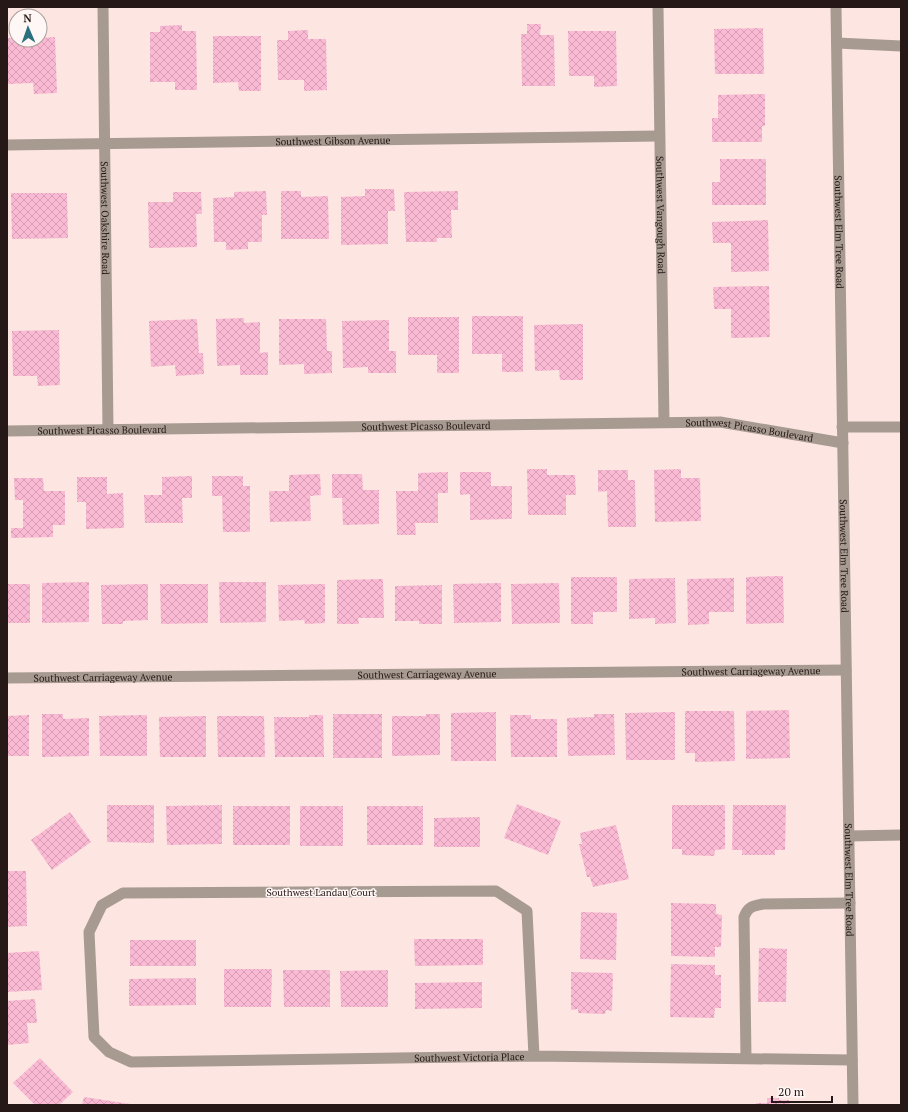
<svg xmlns="http://www.w3.org/2000/svg" width="908" height="1112" font-family="'PT Serif',serif">
<style>
.building{fill:url(#building-cross-hatch)}
.lines{fill:none;stroke-linecap:round;stroke-linejoin:round}
.service{stroke:#a69a91;stroke-width:11}
.minor{stroke:#a69a91;stroke-width:11}
.tertiary{stroke:#a69a91;stroke-width:11}
.labels{text-anchor:middle;stroke-width:3;stroke-linejoin:round;paint-order:stroke}
.street-label{font-size:10px;fill:#261816;stroke:#fff7f5}
</style>
<defs>
<pattern id="building-cross-hatch" width="8" height="8" patternUnits="userSpaceOnUse"><rect width="8" height="8" fill="#fbbad4"/><path d="M0 0l8 8M0 8l8-8" fill="none" stroke="#d79fb5"/></pattern>
</defs>
<rect width="100%" height="100%" fill="#fde5e2"/>
<g class="building">
<polygon points="527,24 541,24 540,35 554,35 555,86 522,86 521,34 527,34"/>
<polygon points="182,25 182,31 196,31 197,90 175,90 175,82 150,82 150,32 160,32 160,26"/>
<polygon points="763,28 764,74 715,74 714,29"/>
<polygon points="308,30 308,39 326,39 327,90 304,91 304,80 278,80 277,40 288,40 288,31"/>
<polygon points="568,31 616,31 617,86 594,87 594,76 569,76"/>
<polygon points="213,36 261,36 261,91 239,91 238,82 213,83"/>
<polygon points="55,37 57,93 34,94 33,83 7,84 7,38 16,38 16,40 40,40 40,38"/>
<polygon points="765,94 765,126 762,126 762,142 712,142 712,118 718,118 718,95"/>
<polygon points="720,159 766,159 766,205 712,205 712,182 720,182"/>
<polygon points="365,189 394,189 395,211 388,211 388,244 341,245 341,197 365,196"/>
<polygon points="266,191 267,215 262,215 262,242 248,242 248,249 226,250 226,242 214,242 213,198 234,197 234,192"/>
<polygon points="281,191 301,191 301,197 328,196 329,239 281,239"/>
<polygon points="458,191 458,210 451,210 452,238 437,238 437,242 406,242 404,192"/>
<polygon points="173,192 201,192 202,214 196,214 197,247 149,248 148,202 173,202"/>
<polygon points="11,193 67,193 68,238 12,239"/>
<polygon points="768,220 769,271 731,272 731,243 713,243 712,222"/>
<polygon points="769,286 770,337 731,338 731,309 714,309 713,287"/>
<polygon points="472,316 523,316 523,372 502,372 502,354 472,354"/>
<polygon points="408,317 459,317 459,373 437,373 437,355 408,355"/>
<polygon points="244,318 244,323 260,322 260,353 268,352 268,375 240,375 240,365 217,366 216,319"/>
<polygon points="197,319 199,353 203,353 204,374 176,376 175,365 151,367 149,321"/>
<polygon points="279,319 326,319 327,351 332,351 332,373 304,374 304,364 279,365"/>
<polygon points="389,320 389,351 396,351 396,373 368,373 368,367 343,368 342,321"/>
<polygon points="583,324 583,380 560,380 559,370 535,371 534,325"/>
<polygon points="59,330 60,385 38,386 37,376 13,376 12,331"/>
<polygon points="527,469 547,469 547,475 575,475 576,495 566,495 566,515 528,515"/>
<polygon points="681,469 681,478 700,478 701,521 655,522 654,470"/>
<polygon points="598,470 628,470 628,480 635,480 636,527 608,527 607,491 598,492"/>
<polygon points="448,472 448,493 438,493 438,523 415,523 416,535 397,535 396,491 418,491 418,473"/>
<polygon points="460,472 491,472 491,486 512,486 512,519 470,520 470,494 460,495"/>
<polygon points="320,474 321,495 310,496 311,521 270,522 269,491 289,491 289,475"/>
<polygon points="332,474 362,474 363,490 379,490 379,524 343,525 342,498 332,498"/>
<polygon points="192,476 192,498 182,498 183,523 145,523 144,495 162,495 162,477"/>
<polygon points="212,476 243,476 243,486 250,486 250,532 223,532 222,496 212,496"/>
<polygon points="77,477 107,477 107,494 123,493 124,528 86,529 86,502 77,502"/>
<polygon points="14,478 43,478 44,491 65,491 65,525 53,525 53,537 11,538 11,528 23,528 23,500 15,500"/>
<polygon points="783,576 784,623 746,624 746,577"/>
<polygon points="571,577 617,577 617,612 593,612 593,624 571,624"/>
<polygon points="675,578 676,623 655,624 655,618 629,619 629,579"/>
<polygon points="734,578 734,612 709,612 709,624 688,625 687,579"/>
<polygon points="383,579 384,618 358,618 359,624 337,624 337,580"/>
<polygon points="89,582 89,622 42,623 42,583"/>
<polygon points="219,582 266,582 266,622 220,623"/>
<polygon points="501,583 501,622 454,623 453,584"/>
<polygon points="559,583 560,623 512,624 511,584"/>
<rect x="7" y="584" width="23" height="39"/>
<polygon points="148,584 148,620 123,621 123,624 102,624 101,585"/>
<polygon points="160,584 208,584 208,623 161,624"/>
<polygon points="325,584 325,623 305,624 304,620 279,621 278,585"/>
<polygon points="442,585 442,624 419,624 419,621 395,621 395,586"/>
<polygon points="789,710 790,758 746,759 746,711"/>
<polygon points="685,711 734,711 735,761 695,762 695,753 685,753"/>
<polygon points="496,712 496,761 451,761 451,713"/>
<polygon points="675,712 675,760 626,760 625,713"/>
<polygon points="42,714 63,714 63,719 89,718 89,756 42,757"/>
<rect x="333" y="714" width="49" height="44"/>
<polygon points="426,714 440,714 440,755 392,756 392,716 426,716"/>
<polygon points="594,714 614,714 615,755 568,756 567,718 594,717"/>
<polygon points="29,715 29,756 7,756 7,716"/>
<polygon points="147,715 147,756 100,756 99,716"/>
<polygon points="309,715 323,715 324,757 275,757 274,717 309,717"/>
<polygon points="510,715 531,715 531,719 557,719 557,757 511,757"/>
<polygon points="206,716 206,757 160,757 159,717"/>
<polygon points="217,716 264,716 265,757 218,757"/>
<polygon points="517,804 561,821 548,855 504,838"/>
<polygon points="107,805 154,805 154,843 107,842"/>
<polygon points="222,805 222,844 167,845 166,806"/>
<polygon points="672,805 725,805 725,849 715,850 714,856 682,855 682,849 672,849"/>
<polygon points="733,805 786,805 785,850 775,850 775,855 742,855 742,850 732,850"/>
<rect x="233" y="806" width="57" height="39"/>
<rect x="300" y="806" width="43" height="40"/>
<rect x="367" y="806" width="56" height="39"/>
<polygon points="70,812 91,842 52,870 31,840"/>
<polygon points="480,817 480,847 434,847 434,818"/>
<polygon points="616,825 629,879 593,887 590,877 587,877 579,844 582,844 580,833"/>
<polygon points="7,871 26,871 27,926 7,927"/>
<polygon points="671,903 716,904 716,914 722,915 721,947 715,947 715,957 671,956"/>
<polygon points="581,912 617,913 616,960 580,959"/>
<polygon points="414,939 483,939 483,965 415,966"/>
<rect x="130" y="940" width="66" height="26"/>
<polygon points="759,948 787,949 786,1002 758,1002"/>
<polygon points="39,951 42,990 7,992 7,953"/>
<polygon points="671,964 715,965 715,975 721,975 721,1008 715,1008 714,1018 670,1017"/>
<polygon points="224,969 272,969 271,1007 224,1007"/>
<polygon points="283,970 330,970 330,1007 284,1007"/>
<polygon points="388,970 388,1007 341,1007 340,971"/>
<polygon points="571,972 613,973 612,1011 606,1010 605,1014 578,1013 578,1009 571,1010"/>
<polygon points="196,978 196,1005 129,1006 129,979"/>
<polygon points="482,982 482,1008 415,1009 415,983"/>
<polygon points="35,999 37,1023 27,1023 29,1043 7,1045 7,1001"/>
<polygon points="40,1058 73,1092 59,1105 35,1105 13,1083"/>
<polygon points="84,1097 130,1104 129,1105 82,1105"/>
<polygon points="767,1098 779,1098 779,1100 789,1100 790,1105 756,1105 756,1103 767,1103"/>
</g>
<g class="lines">
<g class="service">
<polyline points="837,43 901,46"/>
<polyline points="842,427 901,427"/>
<path d="M746,1058L744,917C748,907 752,906 763,904L850,903"/>
</g>
<g class="minor">
<path id="s1" d="M103,7L108,430"/>
<path id="s2" d="M658,7L664,422"/>
<path id="s3" d="M7,145L659,136"/>
<path id="s4" d="M7,431L720,422L843,443"/>
<path id="s5" d="M7,678L846,670"/>
<polyline points="849,836 901,835"/>
<path id="s6" d="M534,1056L527,911L496,891L123,893L102,905L89,932L94,1037L109,1052L131,1062L534,1056L852,1060"/>
</g>
<path class="tertiary" id="s7" d="M836,7L853,1105"/>
</g>
<g class="labels">
<g class="street-label">
<text dy="4" stroke="none"><textPath href="#s3" startOffset="326">Southwest Gibson Avenue</textPath></text>
<text dy="4" stroke="none"><textPath href="#s2" startOffset="208">Southwest Vangough Road</textPath></text>
<text dy="4" stroke="none"><textPath href="#s1" startOffset="211">Southwest Oakshire Road</textPath></text>
<text dy="4" stroke="none"><textPath href="#s7" startOffset="225">Southwest Elm Tree Road</textPath></text>
<text dy="4" stroke="none"><textPath href="#s4" startOffset="419">Southwest Picasso Boulevard</textPath></text>
<text dy="4" stroke="none"><textPath href="#s4" startOffset="95">Southwest Picasso Boulevard</textPath></text>
<text dy="4" stroke="none"><textPath href="#s4" startOffset="743">Southwest Picasso Boulevard</textPath></text>
<text dy="4" stroke="none"><textPath href="#s7" startOffset="549">Southwest Elm Tree Road</textPath></text>
<text dy="4" stroke="none"><textPath href="#s5" startOffset="744">Southwest Carriageway Avenue</textPath></text>
<text dy="4" stroke="none"><textPath href="#s5" startOffset="420">Southwest Carriageway Avenue</textPath></text>
<text dy="4" stroke="none"><textPath href="#s5" startOffset="96">Southwest Carriageway Avenue</textPath></text>
<text dy="4" stroke="none"><textPath href="#s7" startOffset="873">Southwest Elm Tree Road</textPath></text>
<text x="321" y="896">Southwest Landau Court</text>
<text dy="4" stroke="none"><textPath href="#s6" startOffset="1098">Southwest Victoria Place</textPath></text>
</g>
</g>
<rect width="908" height="1112" fill="none" stroke="#261816" stroke-width="16"/>
<g transform="translate(28 28) rotate(358)"><circle r="19" fill="#fff7f5" stroke="#a89e9c"/>
<path d="M0-3L7 15L0 10L-7 15Z" fill="#2a707e"/>
<text y="-6" font-size="11" font-weight="bold" text-anchor="middle" fill="#261816">N</text>
</g>
<path d="M772 1096v6h60v-6" fill="none" stroke="#261816" stroke-width="2"/>
<text x="778" y="1096" font-size="12" fill="#261816" stroke="#fff7f5" stroke-width="3" paint-order="stroke">20 m</text>
</svg>
